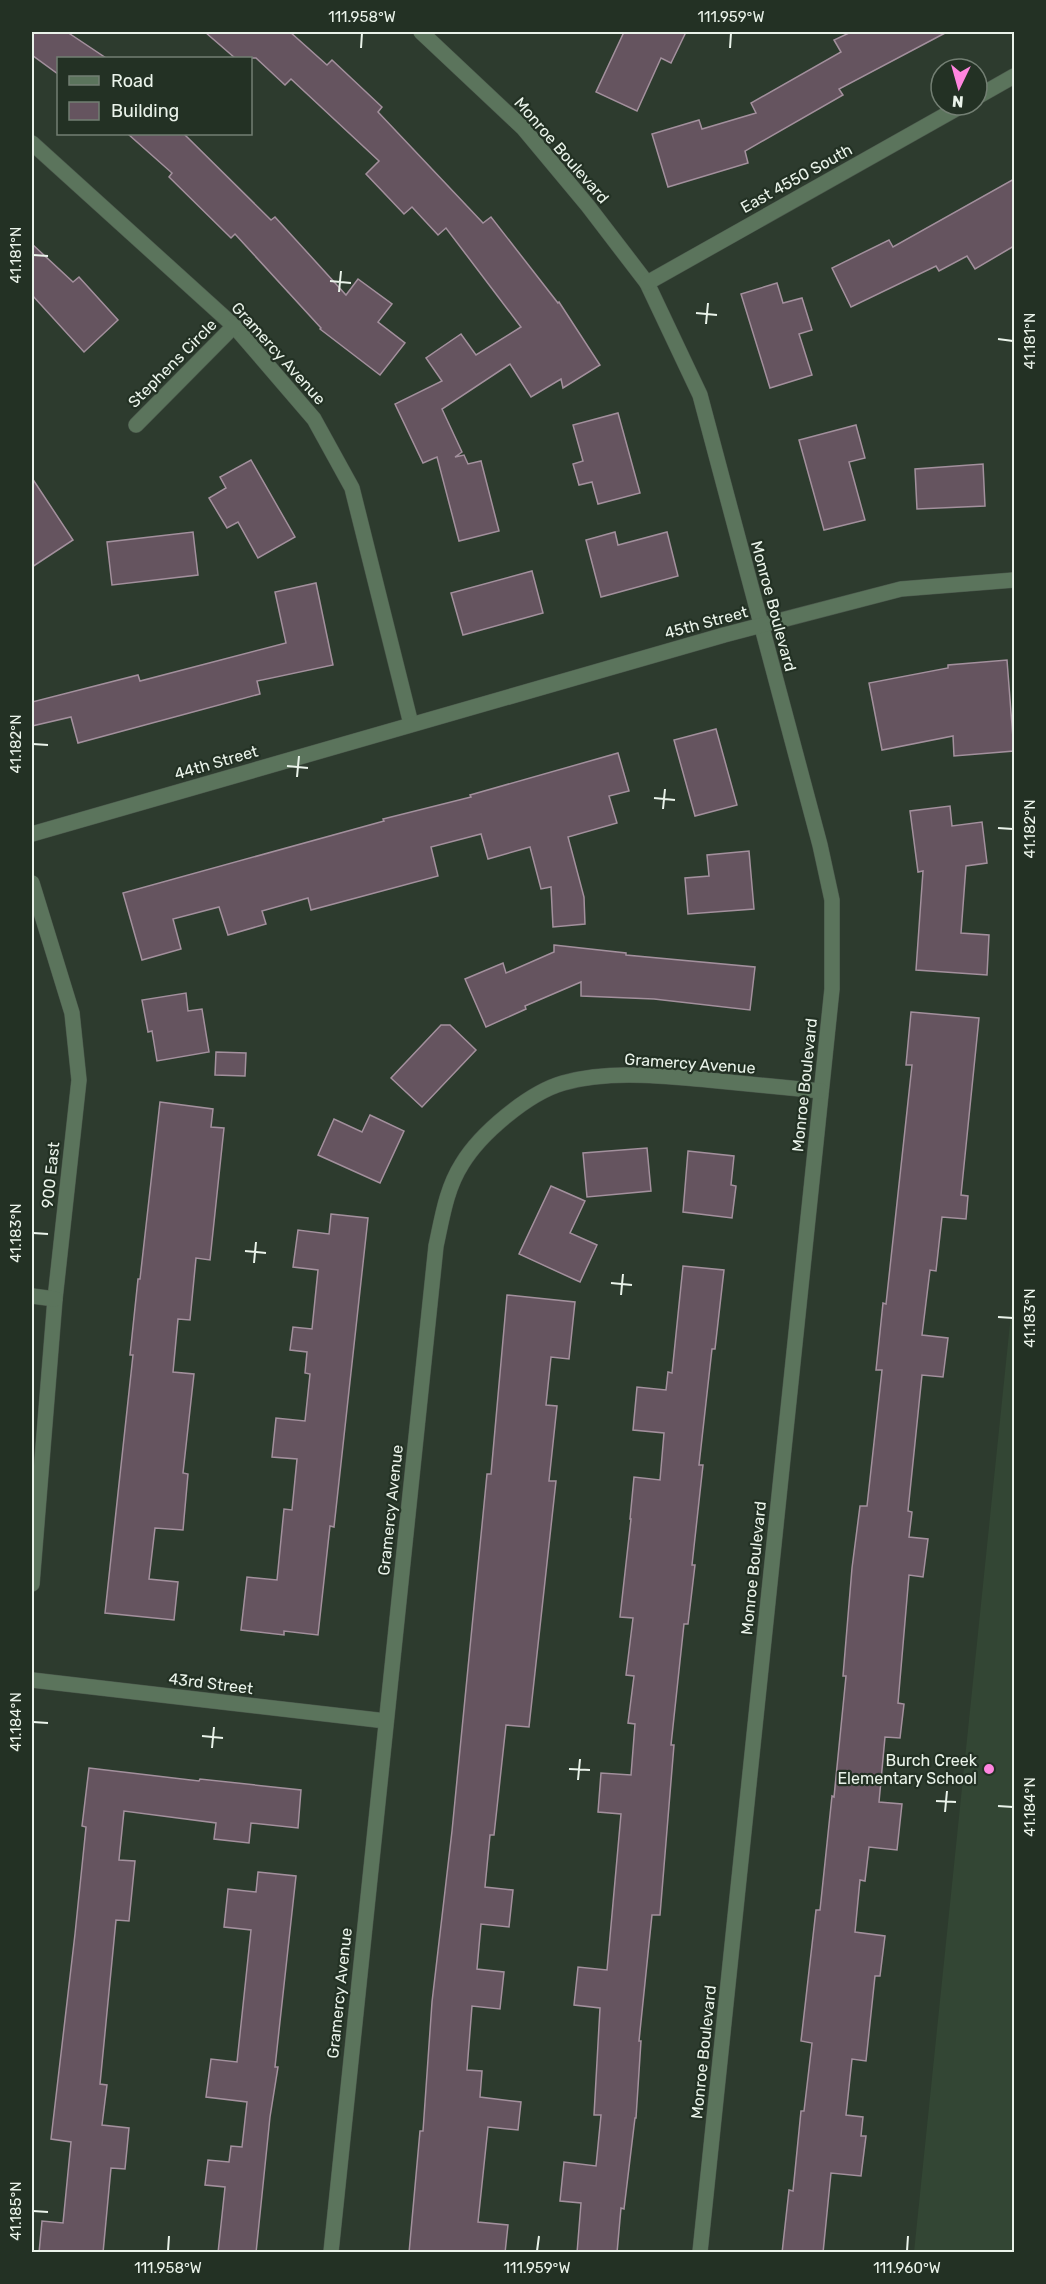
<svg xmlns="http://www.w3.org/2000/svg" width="1046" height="2284" font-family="Rubik,sans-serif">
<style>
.built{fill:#334634}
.building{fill:#65545f;stroke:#a3909d;stroke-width:1.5}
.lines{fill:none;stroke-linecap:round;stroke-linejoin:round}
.minor-casing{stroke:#4b584c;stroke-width:16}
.minor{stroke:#5b745c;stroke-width:15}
.ticks{fill:none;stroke:#eaf3ea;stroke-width:2}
.poi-dot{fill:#ff85df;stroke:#233124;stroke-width:2}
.labels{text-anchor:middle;stroke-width:4.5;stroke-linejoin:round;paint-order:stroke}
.street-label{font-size:16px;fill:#eaf3ea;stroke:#233124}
.poi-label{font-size:16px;fill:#eaf3ea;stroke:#233124;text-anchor:end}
.neatline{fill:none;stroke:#eaf3ea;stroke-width:2}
.ticks-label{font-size:15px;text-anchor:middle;fill:#eaf3ea}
</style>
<rect width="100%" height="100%" fill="#2d3b2e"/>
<polygon class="built" points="1014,1285 1014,2252 914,2252"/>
<g class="building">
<polygon points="32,32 67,32 106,58 58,58 58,74 32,55"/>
<polygon points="205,32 290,32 327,65 332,60 382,107 378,112 483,223 491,217 558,303 559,302 600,365 563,388 561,379 531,397 510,364 442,409 462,452 455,457 464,455 468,464 481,461 499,531 459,541 437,457 423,463 395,404 442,381 426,358 461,334 476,355 521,327 446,228 438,235 412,207 404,214 366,174 379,161 291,79 285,85 256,58 235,58"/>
<polygon points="624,32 686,32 671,63 661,58 637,111 596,92"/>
<polygon points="851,32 947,32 839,89 843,95 745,151 748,163 668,187 652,134 699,120 702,129 756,113 751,103 841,52 834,40"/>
<polygon points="128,134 184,134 271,220 275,217 346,295 358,279 392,304 378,322 405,343 380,375 320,329 321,328 235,234 231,238 169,177 172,173"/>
<polygon points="1014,179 1014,246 975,269 967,256 939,271 936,266 851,307 832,268 889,240 893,247"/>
<polygon points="32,244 73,282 79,277 118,320 84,352 32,295"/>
<polygon points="777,283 783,303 802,298 812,330 799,334 812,375 770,388 741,294"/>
<polygon points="618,413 640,493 598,504 592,482 579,485 573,464 583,461 573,425"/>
<polygon points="856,425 865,458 849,462 865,520 824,530 799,440"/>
<polygon points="251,460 295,537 258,558 238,522 227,528 209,498 226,488 220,477"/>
<polygon points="983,464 985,506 917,509 915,469"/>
<polygon points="32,478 73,540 32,567"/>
<polygon points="193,532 198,575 112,585 107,542"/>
<polygon points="615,532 618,545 667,532 678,576 601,597 586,540"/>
<polygon points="532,571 543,613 463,635 451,593"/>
<polygon points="316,583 333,665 257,681 260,694 78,743 71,717 32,726 32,702 138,675 140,681 286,643 275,592"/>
<polygon points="1007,660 1014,751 954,756 953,736 882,750 869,683 948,668 948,665"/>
<polygon points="716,729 737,805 695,816 674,740"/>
<polygon points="618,753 629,791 609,796 617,823 568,837 584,897 585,924 553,927 551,887 541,889 530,847 488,859 481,834 431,847 438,876 311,910 308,898 262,911 266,924 228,935 219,907 173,919 181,949 142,960 123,893 384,821 383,819 471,797 470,795"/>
<polygon points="950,806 952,826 982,822 987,863 966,866 961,933 989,935 987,975 916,970 923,871 918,872 910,811"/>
<polygon points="749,851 754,909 688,914 685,878 709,876 707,855"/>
<polygon points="554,945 626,953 626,955 755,967 750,1010 654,999 581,996 581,982 525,1006 526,1009 486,1027 465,979 503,963 506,973 554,952"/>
<polygon points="186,993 188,1011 202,1009 209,1052 157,1061 152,1031 148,1032 142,1000"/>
<polygon points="911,1012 979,1018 961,1195 968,1196 966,1219 942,1217 936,1271 930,1270 922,1335 948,1338 943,1377 922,1375 908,1511 912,1512 909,1537 928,1539 923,1577 909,1575 898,1703 904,1704 900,1738 885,1737 879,1802 902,1804 897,1850 869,1847 865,1881 860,1880 855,1932 885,1936 880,1976 875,1976 866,2061 852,2059 846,2115 863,2117 861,2136 866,2136 861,2176 831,2173 823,2253 782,2253 789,2190 793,2191 801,2111 804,2111 812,2043 801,2041 816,1910 820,1910 832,1796 834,1797 846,1676 843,1676 852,1568 860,1506 867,1506 882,1370 876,1370 883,1303 886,1304 912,1065 906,1065"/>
<polygon points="441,1025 450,1025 476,1050 422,1107 391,1078"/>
<polygon points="216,1052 246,1053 245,1076 215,1075"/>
<polygon points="160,1102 213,1109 211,1127 224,1128 210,1260 196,1258 190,1320 178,1319 173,1372 194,1374 183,1473 188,1474 183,1530 155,1528 149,1579 178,1582 174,1620 105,1613 133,1355 130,1355 138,1279 140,1279"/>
<polygon points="370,1115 404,1131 380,1183 318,1155 334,1119 362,1132"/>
<polygon points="647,1148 651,1191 587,1197 583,1153"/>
<polygon points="688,1151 734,1156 731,1185 736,1186 732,1218 683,1212"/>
<polygon points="551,1186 585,1201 570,1233 597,1245 580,1282 519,1254"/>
<polygon points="331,1214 368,1218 334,1527 330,1526 318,1635 284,1631 284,1635 241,1630 247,1577 277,1580 284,1509 292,1510 297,1459 272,1457 276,1418 305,1421 310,1374 305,1373 307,1352 290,1350 293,1327 312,1329 318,1270 293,1267 298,1230 329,1234"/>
<polygon points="683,1266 724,1270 715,1349 712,1349 699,1465 703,1465 692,1565 695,1565 688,1624 684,1624 671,1745 674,1745 660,1915 652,1915 639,2041 641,2041 636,2118 635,2118 624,2209 621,2208 617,2253 577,2253 581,2203 560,2201 564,2162 596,2166 601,2115 594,2115 600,2008 574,2005 578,1967 607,1970 621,1814 598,1812 601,1773 631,1775 635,1724 628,1723 634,1676 626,1675 633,1618 620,1617 631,1519 630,1519 634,1477 660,1480 664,1433 633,1430 637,1387 666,1390 668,1372 672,1373"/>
<polygon points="507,1295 575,1302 569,1359 551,1357 546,1405 557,1406 549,1481 556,1481 529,1727 506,1725 494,1835 490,1835 485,1887 513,1890 509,1927 481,1924 477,1969 504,1972 500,2009 472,2006 467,2070 482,2071 480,2097 521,2102 518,2130 488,2127 478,2222 508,2225 505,2253 409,2253 420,2131 423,2131 432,2002 452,1831 487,1474 491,1474"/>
<polygon points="89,1768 199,1781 200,1779 301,1790 298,1828 251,1823 249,1843 214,1839 216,1823 124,1811 119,1860 135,1861 129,1921 116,1920 100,2084 107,2085 102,2125 129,2128 125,2169 111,2168 103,2253 39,2253 42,2221 63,2223 71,2142 51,2139 75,1934 86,1827 82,1826"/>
<polygon points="258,1872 296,1876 275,2067 278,2067 270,2117 256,2253 218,2253 225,2187 205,2185 208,2160 229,2162 231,2146 242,2147 247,2102 206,2097 211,2059 237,2062 251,1930 224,1927 228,1889 256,1892"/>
</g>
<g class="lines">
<g class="minor-casing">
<g id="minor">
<polyline points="421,32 523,128 588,206 647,283 700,395 820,845 832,900 832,989 700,2252"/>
<polyline points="977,97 1014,76"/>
<polyline points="32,143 234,326 314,419 352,488 411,724"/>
<polyline points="647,283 963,105"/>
<polyline points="136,425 234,326"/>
<polyline points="32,834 724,635 901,589 1014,580"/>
<polyline points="32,883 72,1013 79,1080 55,1299 32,1584"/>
<polyline points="32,1296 55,1299"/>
<polyline points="32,1680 386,1721"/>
<path d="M331,2252L436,1246C442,1219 446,1189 462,1164C480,1134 528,1093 563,1083C609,1070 661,1076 708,1080C746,1084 783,1087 821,1091"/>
</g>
</g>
<use href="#minor" class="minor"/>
</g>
<path class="ticks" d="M361,48L362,33M730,48L731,33M33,255L48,256M330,281L351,283M339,292L341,271M696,313L717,315M706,324L708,303M998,339L1013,341M33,744L48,745M287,766L308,768M297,777L299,756M654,798L675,800M663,809L665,789M998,828L1013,829M33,1233L48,1234M245,1251L266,1253M254,1263L256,1242M611,1283L632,1285M621,1295L623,1274M998,1317L1013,1318M33,1722L48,1723M202,1736L223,1738M212,1748L214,1727M569,1769L590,1770M578,1780L580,1759M936,1801L956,1802M998,1806L1013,1807M945,1812L947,1791M33,2211L48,2212M168,2251L169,2236M537,2251L539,2236M907,2251L908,2236"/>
<circle class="poi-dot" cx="989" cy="1769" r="6"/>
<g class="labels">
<g class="street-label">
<text transform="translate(562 150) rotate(49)" y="6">Monroe Boulevard</text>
<text transform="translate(796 178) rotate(-29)" y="6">East 4550 South</text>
<text transform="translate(279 353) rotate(48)" y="6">Gramercy Avenue</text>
<text transform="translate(172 363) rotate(-45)" y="6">Stephens Circle</text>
<text transform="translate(774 606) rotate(75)" y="6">Monroe Boulevard</text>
<text transform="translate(706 622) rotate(-15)" y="6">45th Street</text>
<text transform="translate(216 762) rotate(-16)" y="6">44th Street</text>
<text transform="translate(690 1063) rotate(4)" y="6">Gramercy Avenue</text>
<text transform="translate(804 1085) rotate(-84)" y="6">Monroe Boulevard</text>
<text transform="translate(50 1175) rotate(-84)" y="6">900 East</text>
<text transform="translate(390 1510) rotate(-84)" y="6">Gramercy Avenue</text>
<text transform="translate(753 1568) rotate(-84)" y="6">Monroe Boulevard</text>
<text transform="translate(211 1683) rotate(7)" y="6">43rd Street</text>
<text transform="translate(339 1993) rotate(-84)" y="6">Gramercy Avenue</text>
<text transform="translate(703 2052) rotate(-84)" y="6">Monroe Boulevard</text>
</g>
<g class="poi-label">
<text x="977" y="1766">Burch Creek<tspan x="977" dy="18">Elementary School</tspan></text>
</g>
</g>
<rect width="1046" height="2284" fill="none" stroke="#233124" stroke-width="66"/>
<rect x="57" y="57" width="195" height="78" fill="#233124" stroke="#737f73" stroke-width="1.5"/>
<rect x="69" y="76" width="30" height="9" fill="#5b745c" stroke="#737f73" stroke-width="1.5"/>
<text x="111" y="87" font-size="18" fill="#eaf3ea">Road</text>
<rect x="69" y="102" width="30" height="18" fill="#65545f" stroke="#737f73" stroke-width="1.5"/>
<text x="111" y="117" font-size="18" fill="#eaf3ea">Building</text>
<g transform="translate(959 87) rotate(185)"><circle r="28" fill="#233124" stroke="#737f73" stroke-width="1.5"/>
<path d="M0-4.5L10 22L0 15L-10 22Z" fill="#ff85df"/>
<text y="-9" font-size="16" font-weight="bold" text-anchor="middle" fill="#eaf3ea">N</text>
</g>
<rect x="33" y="33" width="980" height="2218" class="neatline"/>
<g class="ticks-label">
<text x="362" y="22">111.958°W</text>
<text x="731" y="22">111.959°W</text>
<text transform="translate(16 255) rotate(-90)" y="5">41.181°N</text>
<text transform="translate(1030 341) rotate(-90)" y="5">41.181°N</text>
<text transform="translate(16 744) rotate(-90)" y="5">41.182°N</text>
<text transform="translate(1030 829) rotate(-90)" y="5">41.182°N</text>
<text transform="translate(16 1233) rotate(-90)" y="5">41.183°N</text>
<text transform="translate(1030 1318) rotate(-90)" y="5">41.183°N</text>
<text transform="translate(16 1722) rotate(-90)" y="5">41.184°N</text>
<text transform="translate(1030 1807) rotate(-90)" y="5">41.184°N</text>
<text transform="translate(16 2211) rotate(-90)" y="5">41.185°N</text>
<text x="168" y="2273">111.958°W</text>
<text x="537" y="2273">111.959°W</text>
<text x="907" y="2273">111.960°W</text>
</g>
</svg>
